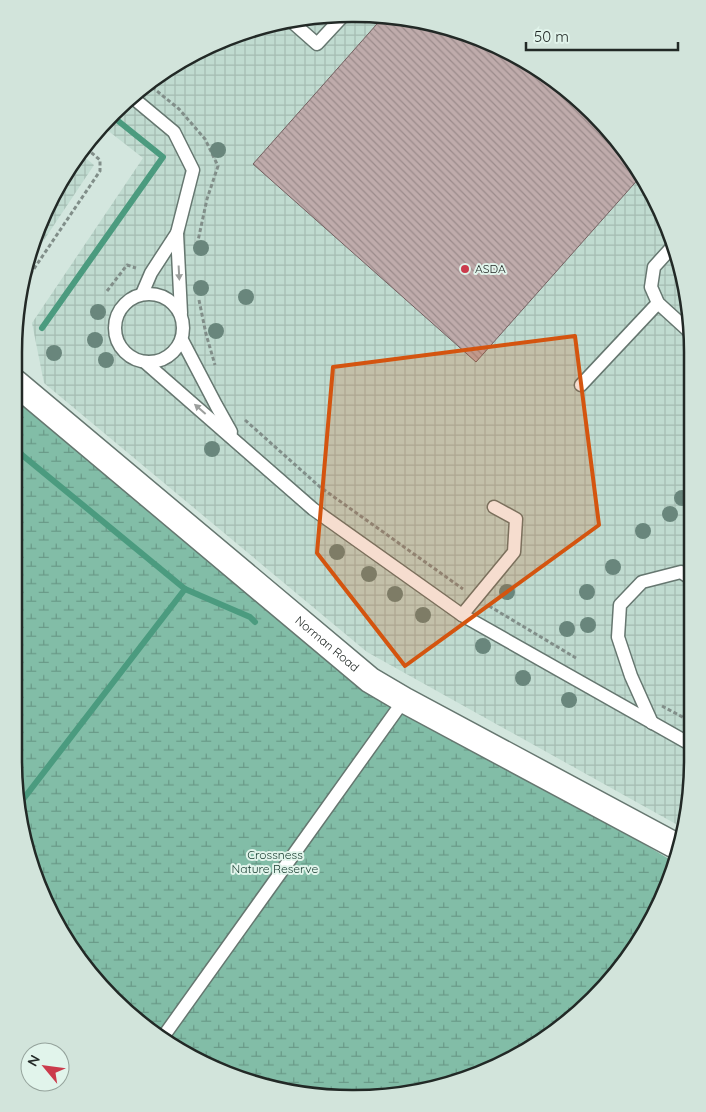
<svg xmlns="http://www.w3.org/2000/svg" width="706" height="1112" font-family="Quicksand,sans-serif">
<style>
.industrial{fill:url(#industrial-grid)}
.wetland{fill:url(#wetland-marsh)}
.lines{fill:none;stroke-linecap:round;stroke-linejoin:round}
.stream{stroke:#4b9b7f;stroke-width:6}
.building{fill:url(#building-back-hatch);stroke:#736161}
.service-casing{stroke:#667770;stroke-width:15}
.minor-casing{stroke:#667770;stroke-width:28}
.path{stroke:#818e89;stroke-width:3;stroke-dasharray:4 2.5;stroke-linecap:butt}
.service{stroke:#fff;stroke-width:12}
.minor{stroke:#fff;stroke-width:25}
.tree{fill:#69867c}
.oneway{fill:#9c9f9d}
.marked{fill:#d4540f;fill-opacity:0.2;stroke:#d4540f;stroke-width:4;stroke-linejoin:round}
.poi-dot{fill:#cb3b4c;stroke:#e1f4eb;stroke-width:2}
.labels{text-anchor:middle;stroke-width:4;stroke-linejoin:round;paint-order:stroke}
.poi-label{font-size:12px;fill:#222926;stroke:#e1f4eb;text-anchor:start}
.street-label{font-size:12px;fill:#222926;stroke:#e1f4eb}
.park-label{font-size:12px;fill:#13382b;stroke:#e1f4eb}
.rim{fill:none;stroke:#222926;stroke-width:2.5}
</style>
<defs>
<pattern id="industrial-grid" width="8" height="8" patternUnits="userSpaceOnUse" patternTransform="scale(1.25)"><rect width="8" height="8" fill="#c0dbd0"/><path d="M0 4h8M4 0v8" fill="none" stroke="#a5bcb2"/></pattern>
<pattern id="wetland-marsh" width="20" height="14" patternUnits="userSpaceOnUse" patternTransform="scale(1.25)"><rect width="20" height="14" fill="#82bda7"/><path d="M1 5h8M5 5V1M11 12h8M15 12V8" fill="none" stroke="#6a9a88"/></pattern>
<pattern id="building-back-hatch" width="6" height="6" patternUnits="userSpaceOnUse" patternTransform="scale(1.25)"><rect width="6" height="6" fill="#bfabab"/><path d="M-1 5l2 2M0 0l6 6M5-1l2 2" fill="none" stroke="#9b8b8b"/></pattern>
</defs>
<rect width="100%" height="100%" fill="#d3e6de"/>
<g class="industrial">
<polygon points="331,15 397,17 462,32 522,59 576,98 622,146 657,203 681,265 692,331 689,803 683,828 367,652 44,383 32,323 143,158 102,126 146,84 203,49 265,25"/>
<polygon points="82,155 94,165 30,261 40,223"/>
</g>
<polygon class="wetland" points="16,397 404,700 674,862 666,889 608,982 541,1041 441,1087 331,1098 244,1080 146,1028 71,948 32,868 14,759"/>
<g class="lines">
<g class="stream">
<polyline points="42,328 163,157 112,116"/>
<polyline points="16,450 185,589 250,617 255,622"/>
<polyline points="21,802 185,589"/>
</g>
</g>
<polygon class="building" points="384,16 397,17 462,32 522,59 576,98 622,146 641,176 476,362 253,164"/>
<g class="lines">
<g class="service-casing">
<g id="service">
<polyline points="291,21 317,44 344,15"/>
<polyline points="132,97 174,132 193,170 177,233 151,273 142,294"/>
<polyline points="177,233 181,313"/>
<polyline points="673,246 654,267 651,287 658,303 692,334"/>
<circle cx="149" cy="328" r="34"/>
<polyline points="182,340 216,405 231,432"/>
<polyline points="146,363 313,509 462,615 690,744"/>
<polyline points="581,385 658,303"/>
<polyline points="462,615 514,552 516,519 494,507"/>
<polyline points="652,723 631,676 618,637 620,605 642,582 681,572 690,578"/>
<polyline points="163,1037 404,700"/>
</g>
</g>
<g class="minor-casing">
<g id="minor">
<path id="s1" d="M16,383L370,680L404,700L678,847"/>
</g>
</g>
<g class="path">
<polyline points="147,83 179,109 205,139 218,166 207,199 196,250"/>
<polyline points="23,285 100,171 100,160 86,148"/>
<polyline points="107,291 127,265 136,268"/>
<polyline points="199,300 206,334 215,365"/>
<polyline points="245,420 320,487 463,589"/>
<polyline points="489,606 576,658"/>
<polyline points="662,706 690,721"/>
</g>
<use href="#service" class="service"/>
<use href="#minor" class="minor"/>
</g>
<g class="tree">
<circle cx="218" cy="150" r="8"/>
<circle cx="201" cy="248" r="8"/>
<circle cx="201" cy="288" r="8"/>
<circle cx="246" cy="297" r="8"/>
<circle cx="98" cy="312" r="8"/>
<circle cx="216" cy="331" r="8"/>
<circle cx="95" cy="340" r="8"/>
<circle cx="54" cy="353" r="8"/>
<circle cx="106" cy="360" r="8"/>
<circle cx="212" cy="449" r="8"/>
<circle cx="682" cy="498" r="8"/>
<circle cx="670" cy="514" r="8"/>
<circle cx="643" cy="531" r="8"/>
<circle cx="337" cy="552" r="8"/>
<circle cx="613" cy="567" r="8"/>
<circle cx="369" cy="574" r="8"/>
<circle cx="507" cy="592" r="8"/>
<circle cx="587" cy="592" r="8"/>
<circle cx="395" cy="594" r="8"/>
<circle cx="423" cy="615" r="8"/>
<circle cx="588" cy="625" r="8"/>
<circle cx="567" cy="629" r="8"/>
<circle cx="483" cy="646" r="8"/>
<circle cx="523" cy="678" r="8"/>
<circle cx="569" cy="700" r="8"/>
</g>
<defs><path id="oneway-solid" d="M-6-.8H1V-3.2L6.5 0L1 3.2V.8H-6Z" transform="scale(1.25)"/></defs>
<g class="oneway">
<use href="#oneway-solid" transform="translate(179 273) rotate(87)"/>
<use href="#oneway-solid" transform="translate(200 409) rotate(-139)"/>
</g>
<path class="marked" d="M575,336L599,525L405,666L317,553L333,367Z"/>
<circle class="poi-dot" cx="465" cy="269" r="5"/>
<g class="labels">
<g class="poi-label">
<text x="475" y="273">ASDA</text>
</g>
<g class="street-label">
<text dy="4" stroke="none"><textPath href="#s1" startOffset="406">Norman Road</textPath></text>
</g>
<g class="park-label">
<text x="275" y="859">Crossness<tspan x="275" dy="14">Nature Reserve</tspan></text>
</g>
</g>
<path d="M0 0H706V1112H0ZM352 22H354A330 330 0 0 1 684 352V760A330 330 0 0 1 354 1090H352A330 330 0 0 1 22 760V352A330 330 0 0 1 352 22Z" fill="#d2e4db" fill-rule="evenodd"/>
<path class="rim" d="M352 22H354A330 330 0 0 1 684 352V760A330 330 0 0 1 354 1090H352A330 330 0 0 1 22 760V352A330 330 0 0 1 352 22Z"/>
<g transform="translate(45 1067) rotate(299)"><circle r="24" fill="#e1f4eb" stroke="#95a39c"/>
<path d="M0-4L9 19L0 12L-9 19Z" fill="#cb3b4c"/>
<text y="-8" font-size="14" font-weight="bold" text-anchor="middle" fill="#222926">N</text>
</g>
<path d="M526 42v8h152v-8" fill="none" stroke="#222926" stroke-width="2.5"/>
<text x="534" y="42" font-size="15" fill="#222926" stroke="#e1f4eb" stroke-width="4" paint-order="stroke">50 m</text>
</svg>
